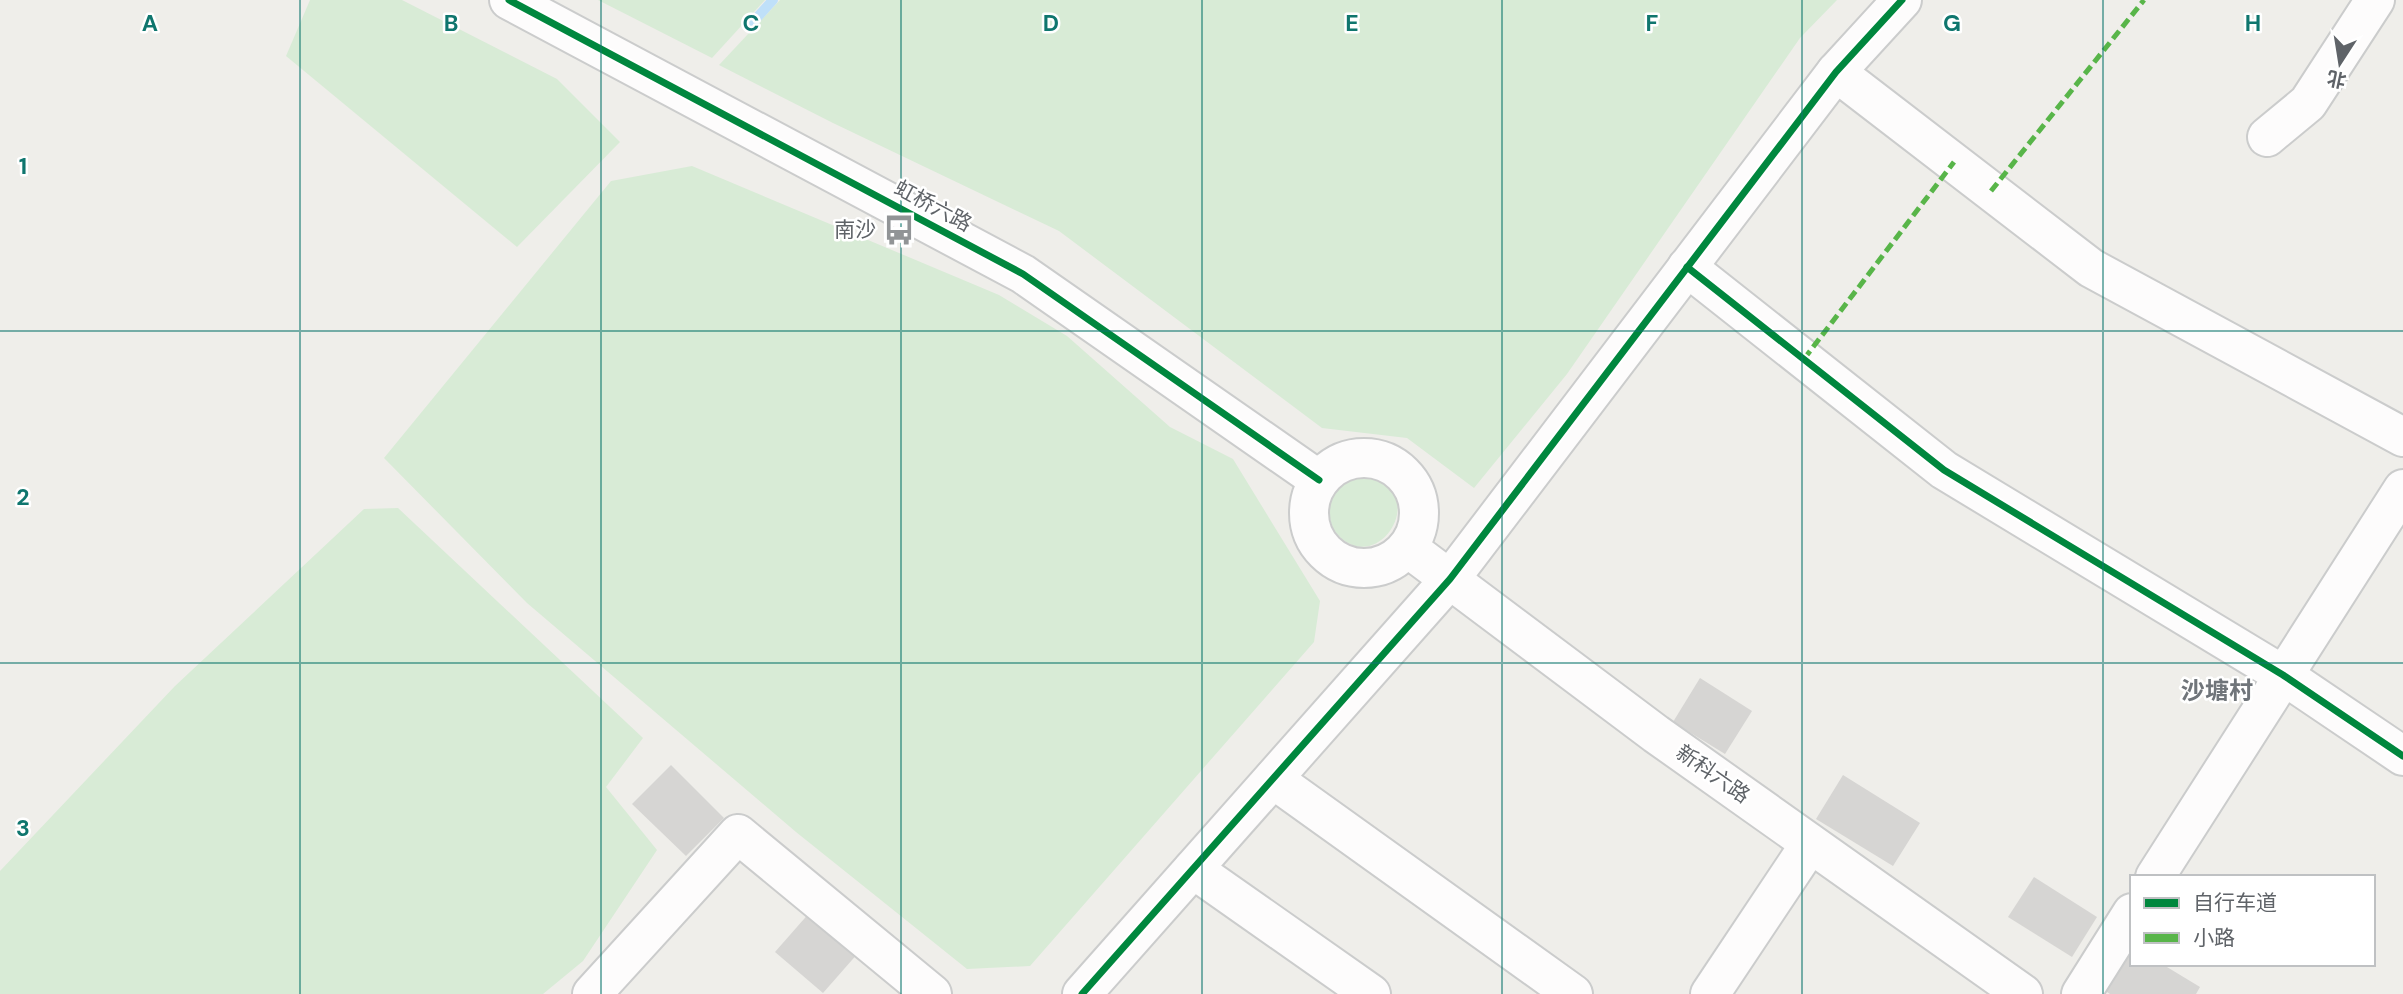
<svg xmlns="http://www.w3.org/2000/svg" width="2403" height="994" font-family="'DM Sans','Noto Sans SC',sans-serif">
<style>
.green{fill:#d8ebd6}
.lines{fill:none;stroke-linecap:round;stroke-linejoin:round}
.stream{stroke:#bfe0f9;stroke-width:10}
.building{fill:#d6d5d3}
.minor-casing{stroke:#cbcccc;stroke-width:42}
.minor{stroke:#fdfcfc;stroke-width:38}
.quiet{stroke:#58b549;stroke-width:5;stroke-dasharray:10 5;stroke-linecap:butt}
.cycleway-casing{stroke:#fff;stroke-width:11}
.cycleway{stroke:#00873e;stroke-width:7}
.grid{fill:none;stroke:#0f766e;stroke-width:2;stroke-opacity:0.55}
.labels{text-anchor:middle;stroke-width:5;stroke-linejoin:round;paint-order:stroke}
.street-label{font-size:21px;fill:#5f6368;stroke:#fff}
.poi-label{font-size:21px;fill:#5f6368;stroke:#fff;text-anchor:end}
.quarter-label{font-size:24px;font-weight:bold;fill:#70757a;stroke:#fff}
.grid-label{font-size:23px;text-anchor:middle;font-weight:bold;fill:#0f766e;stroke:#fff;stroke-width:5;stroke-linejoin:round;paint-order:stroke}
</style>
<rect width="100%" height="100%" fill="#efeeea"/>
<g class="green">
<polygon points="310,0 402,0 557,79 620,142 517,247 286,56"/>
<polygon points="598,0 765,0 712,58"/>
<polygon points="780,0 1837,0 1800,38 1567,374 1474,488 1407,438 1322,428 1059,231 833,123 719,65"/>
<polygon points="692,166 999,295 1067,336 1170,427 1233,459 1320,601 1314,642 1030,966 967,969 796,832 527,603 384,458 611,181"/>
<path d="M1346,477C1354,477 1365,476 1373,478C1429,495 1378,577 1338,535C1325,521 1329,499 1335,483Z"/>
<polygon points="398,508 643,738 606,787 657,850 583,961 543,994 0,994 0,871 175,686 364,509"/>
</g>
<g class="lines">
<polyline class="stream" points="753,22 773,0"/>
</g>
<g class="building">
<polygon points="1700,678 1752,711 1725,754 1673,722"/>
<polygon points="671,765 724,818 686,856 632,804"/>
<polygon points="1843,775 1920,823 1893,866 1816,819"/>
<polygon points="2034,877 2097,917 2072,957 2008,917"/>
<polygon points="811,911 859,952 823,993 775,952"/>
<polygon points="2132,946 2132,964 2162,964 2200,987 2196,994 2110,994 2101,988"/>
</g>
<g class="lines">
<g class="minor-casing">
<g id="minor">
<polyline points="509,0 1023,274 1319,480"/>
<polyline points="1836,72 2091,268 2403,437"/>
<polyline points="2267,137 2308,103 2375,0"/>
<polyline points="1687,267 1944,470 2283,675 2403,756"/>
<circle cx="1364" cy="513" r="55"/>
<polyline points="1408,548 1656,734 2023,994"/>
<polyline points="1273,779 1573,994"/>
<polyline points="1193,869 1371,994"/>
<polyline points="2155,877 2403,489"/>
<polyline points="592,994 738,834 932,994"/>
<polyline points="1082,994 1450,579 1836,72 1902,0"/>
<polyline points="1710,994 1810,844"/>
<polyline points="2081,994 2132,913"/>
</g>
</g>
<use href="#minor" class="minor"/>
<g class="quiet">
<polyline points="1991,191 2144,0"/>
<polyline points="1804,359 1954,162"/>
</g>
<g class="cycleway-casing">
<g id="cycleway">
<polyline points="509,0 1023,274 1319,480"/>
<polyline points="1687,267 1944,470 2283,675 2403,756"/>
<polyline points="1082,994 1450,579 1836,72 1902,0"/>
</g>
</g>
<use href="#cycleway" class="cycleway"/>
</g>
<path class="grid" d="M300,0V994M601,0V994M901,0V994M1202,0V994M1502,0V994M1802,0V994M2103,0V994M0,331H2403M0,663H2403"/>
<defs>
<g id="bus-bare" transform="scale(2.415)"><path d="M-5-6H5V4H4V6H2V4H-2V6H-4V4H-5ZM-3.5-4V0h7V-4ZM-3.5 1.2v1.5H-2V1.2ZM2 1.2v1.5H3.5V1.2Z" fill="#919496" stroke="#fff" stroke-width="2.5" paint-order="stroke"/></g>
</defs>
<g fill-rule="evenodd">
<use href="#bus-bare" x="899" y="230"/>
</g>
<g class="labels">
<g class="street-label">
<text transform="translate(933 206) rotate(28)" y="7">虹桥六路</text>
<text transform="translate(1713 774) rotate(35)" y="7">新科六路</text>
</g>
<g class="poi-label">
<text x="876" y="237">南沙</text>
</g>
<g class="quarter-label">
<text x="2217" y="699">沙塘村</text>
</g>
</g>
<g class="grid-label">
<text x="150" y="31">A</text>
<text x="451" y="31">B</text>
<text x="751" y="31">C</text>
<text x="1051" y="31">D</text>
<text x="1352" y="31">E</text>
<text x="1652" y="31">F</text>
<text x="1952" y="31">G</text>
<text x="2253" y="31">H</text>
<text x="23" y="174">1</text>
<text x="23" y="505">2</text>
<text x="23" y="836">3</text>
</g>
<rect x="2130" y="875" width="245" height="91" fill="#ffffff" stroke="#bfc1c3" stroke-width="2"/>
<rect x="2144" y="898" width="35" height="10" fill="#00873e" stroke="#bfc1c3" stroke-width="2"/>
<text x="2193" y="910" font-size="21" fill="#5f6368">自行车道</text>
<rect x="2144" y="933" width="35" height="10" fill="#58b549" stroke="#bfc1c3" stroke-width="2"/>
<text x="2193" y="945" font-size="21" fill="#5f6368">小路</text>
<g transform="translate(2340 63) rotate(192)" stroke="#ffffff" stroke-width="5" paint-order="stroke">
<path d="M0-5L12 26L0 18L-12 26Z" fill="#5f6368"/>
<text y="-10" font-size="19" font-weight="bold" text-anchor="middle" fill="#5f6368">北</text>
</g>
</svg>
